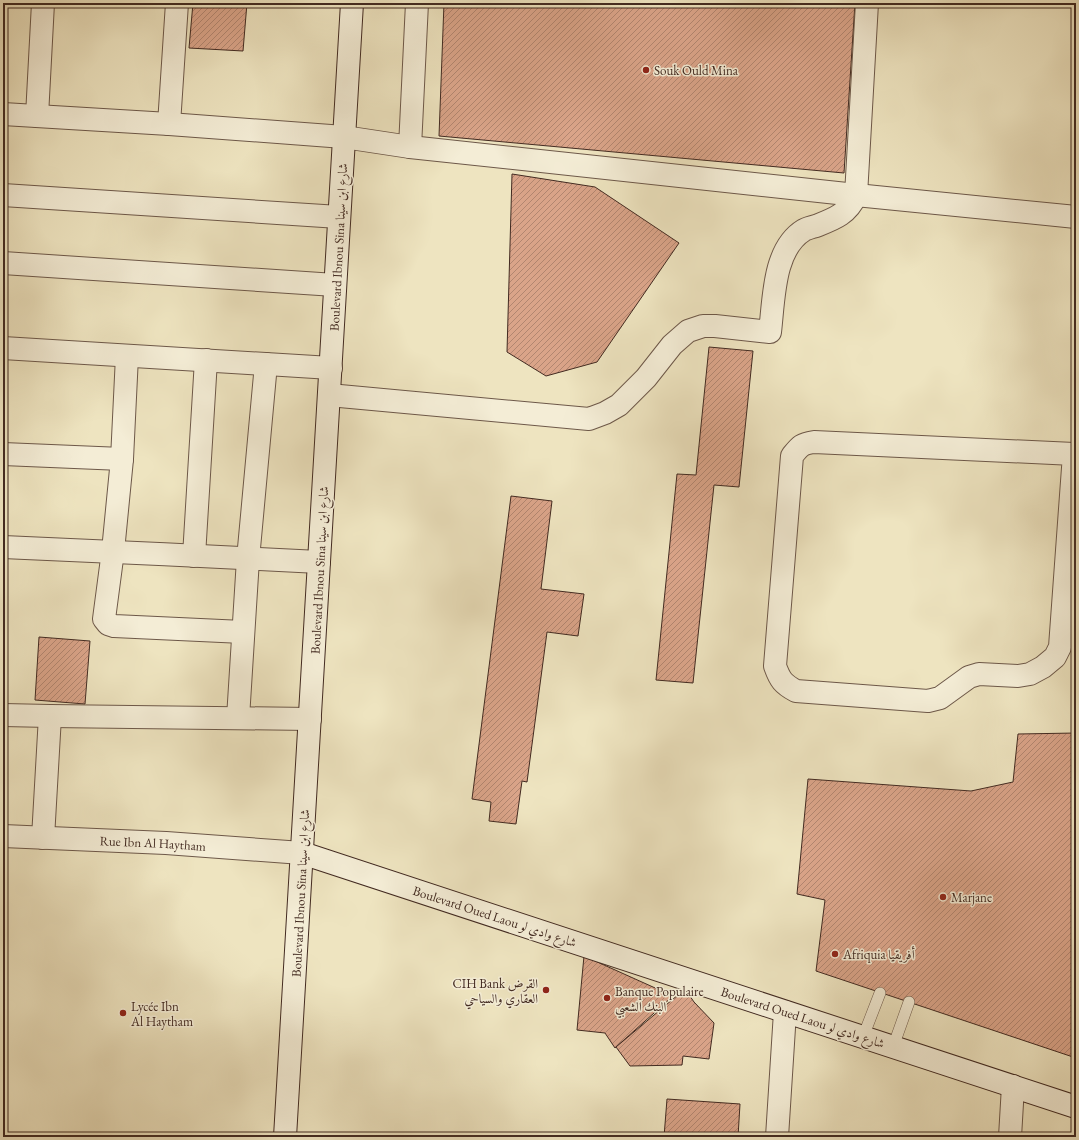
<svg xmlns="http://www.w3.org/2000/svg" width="1079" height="1140" font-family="'EB Garamond',Amiri,serif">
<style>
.building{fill:url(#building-hatch);stroke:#422a21}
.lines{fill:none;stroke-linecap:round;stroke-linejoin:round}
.lane-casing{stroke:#6d5849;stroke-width:12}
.street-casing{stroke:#6d5849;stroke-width:24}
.secondary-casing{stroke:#422a21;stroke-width:24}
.lane{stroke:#f4edd6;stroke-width:11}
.street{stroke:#f4edd6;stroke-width:22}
.secondary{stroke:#f4edd6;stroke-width:22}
.poi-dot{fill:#8f2418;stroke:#f4edd6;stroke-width:1.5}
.labels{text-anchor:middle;stroke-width:3;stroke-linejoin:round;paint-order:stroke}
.poi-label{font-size:13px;fill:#422a21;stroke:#f4edd6;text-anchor:start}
.street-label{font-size:13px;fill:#422a21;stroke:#f4edd6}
</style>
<defs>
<pattern id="building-hatch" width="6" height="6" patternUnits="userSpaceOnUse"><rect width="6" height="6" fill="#daa489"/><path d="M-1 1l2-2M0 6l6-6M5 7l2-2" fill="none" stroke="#b28670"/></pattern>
</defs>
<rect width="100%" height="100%" fill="#eee4c0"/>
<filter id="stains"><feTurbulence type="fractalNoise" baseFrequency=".005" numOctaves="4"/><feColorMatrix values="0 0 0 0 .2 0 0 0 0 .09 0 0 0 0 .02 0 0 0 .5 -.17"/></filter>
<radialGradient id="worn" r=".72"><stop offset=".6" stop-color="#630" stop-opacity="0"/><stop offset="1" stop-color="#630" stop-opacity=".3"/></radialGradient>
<g class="building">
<polygon points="193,3 247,3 243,51 189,48"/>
<polygon points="271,3 309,3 308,7"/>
<polygon points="444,3 855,3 844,173 439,136"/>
<polygon points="512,174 595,187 679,243 597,362 546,376 507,352"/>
<polygon points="709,347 753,351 739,487 714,485 693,683 656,680 677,474 696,475"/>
<polygon points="511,496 552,501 541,589 584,594 578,636 547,632 527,782 522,781 516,824 489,821 491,802 472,799"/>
<polygon points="39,637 90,641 85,704 35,700"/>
<polygon points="1076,733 1076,1058 816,971 825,900 797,894 808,779 971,791 1013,782 1018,734"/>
<polygon points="584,956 673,996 615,1048 605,1033 577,1030"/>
<polygon points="685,989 694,1002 714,1023 709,1059 683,1056 682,1065 630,1066 616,1047"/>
<polygon points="667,1099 740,1104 738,1137 664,1137"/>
</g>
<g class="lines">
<g class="lane-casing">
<g id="lane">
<polyline points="863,1037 880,993"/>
<polyline points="893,1047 909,1002"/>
</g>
</g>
<g class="street-casing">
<g id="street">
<polyline points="3,114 169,124 344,137 410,147 856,195 1076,217"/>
<polyline points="37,116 43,3"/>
<polyline points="169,124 177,3"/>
<polyline points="410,147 417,3"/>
<polyline points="3,195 339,217"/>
<polyline points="3,263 335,285"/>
<polyline points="3,348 331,368"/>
<polyline points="127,356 122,459 113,551 104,619 108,624 114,626 243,632"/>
<path d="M329,395L589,419L605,413L619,405L646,378L672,345L688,331L703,326H715L770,332C774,299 773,249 804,230C808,228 812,227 816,226C834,219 848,214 856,195L867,3"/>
<polyline points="3,454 122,459"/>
<path d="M1074,454L1060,647L1055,657L1043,667L1030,674L1018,676L979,674L969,677L940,698L928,701L796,691C783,684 780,680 775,666L792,456C800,446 801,444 814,442L1074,454H1076"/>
<path d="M3,547C108,551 214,557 319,562"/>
<polyline points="194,556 206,360"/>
<polyline points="3,715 50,716 310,719"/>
<polyline points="238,718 248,559 266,364"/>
<path id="s1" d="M3,836L166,843L302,853"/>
<polyline points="43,838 50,716"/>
<polyline points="777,1137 785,1012"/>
<polyline points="1010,1137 1013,1086"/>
</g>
</g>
<g class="secondary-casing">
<g id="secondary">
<polyline points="302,853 1076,1107"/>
<polyline points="285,1137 352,3"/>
</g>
</g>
<use href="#lane" class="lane"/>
<use href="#street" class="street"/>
<use href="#secondary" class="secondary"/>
</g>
<g class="poi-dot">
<circle cx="646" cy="70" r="4"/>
<circle cx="943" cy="897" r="4"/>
<circle cx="835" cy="954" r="4"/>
<circle cx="546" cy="990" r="4"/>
<circle cx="607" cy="998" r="4"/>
<circle cx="123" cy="1013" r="4"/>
</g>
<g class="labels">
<g class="poi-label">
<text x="654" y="75">Souk Ould Mina</text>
<text x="951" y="902">Marjane</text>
<text x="843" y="959">Afriquia أفريقيا</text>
<text x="538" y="988" text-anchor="end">CIH Bank القرض<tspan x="538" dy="15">العقاري والسياحي</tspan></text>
<text x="615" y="996">Banque Populaire<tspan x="615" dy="15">البنك الشعبي</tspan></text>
<text x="131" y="1011">Lycée Ibn<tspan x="131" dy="15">Al Haytham</tspan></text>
</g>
<g class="street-label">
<text transform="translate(338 247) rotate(-87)" y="5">Boulevard Ibnou Sina شارع ابن سينا</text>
<text transform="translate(319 570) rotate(-87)" y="5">Boulevard Ibnou Sina شارع ابن سينا</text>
<text dy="5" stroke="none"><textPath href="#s1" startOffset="150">Rue Ibn Al Haytham</textPath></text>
<text transform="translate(300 893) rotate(-87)" y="5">Boulevard Ibnou Sina شارع ابن سينا</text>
<text transform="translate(495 916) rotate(18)" y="5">Boulevard Oued Laou شارع وادي لو</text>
<text transform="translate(803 1017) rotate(18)" y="5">Boulevard Oued Laou شارع وادي لو</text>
</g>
</g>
<rect width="1079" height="1140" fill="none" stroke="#eee4c0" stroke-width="16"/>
<rect x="4" y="4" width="1071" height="1132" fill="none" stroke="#422a21" stroke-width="2"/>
<rect x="8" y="8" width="1063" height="1124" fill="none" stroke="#422a21"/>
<rect width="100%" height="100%" filter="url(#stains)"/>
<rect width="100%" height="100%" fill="url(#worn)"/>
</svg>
